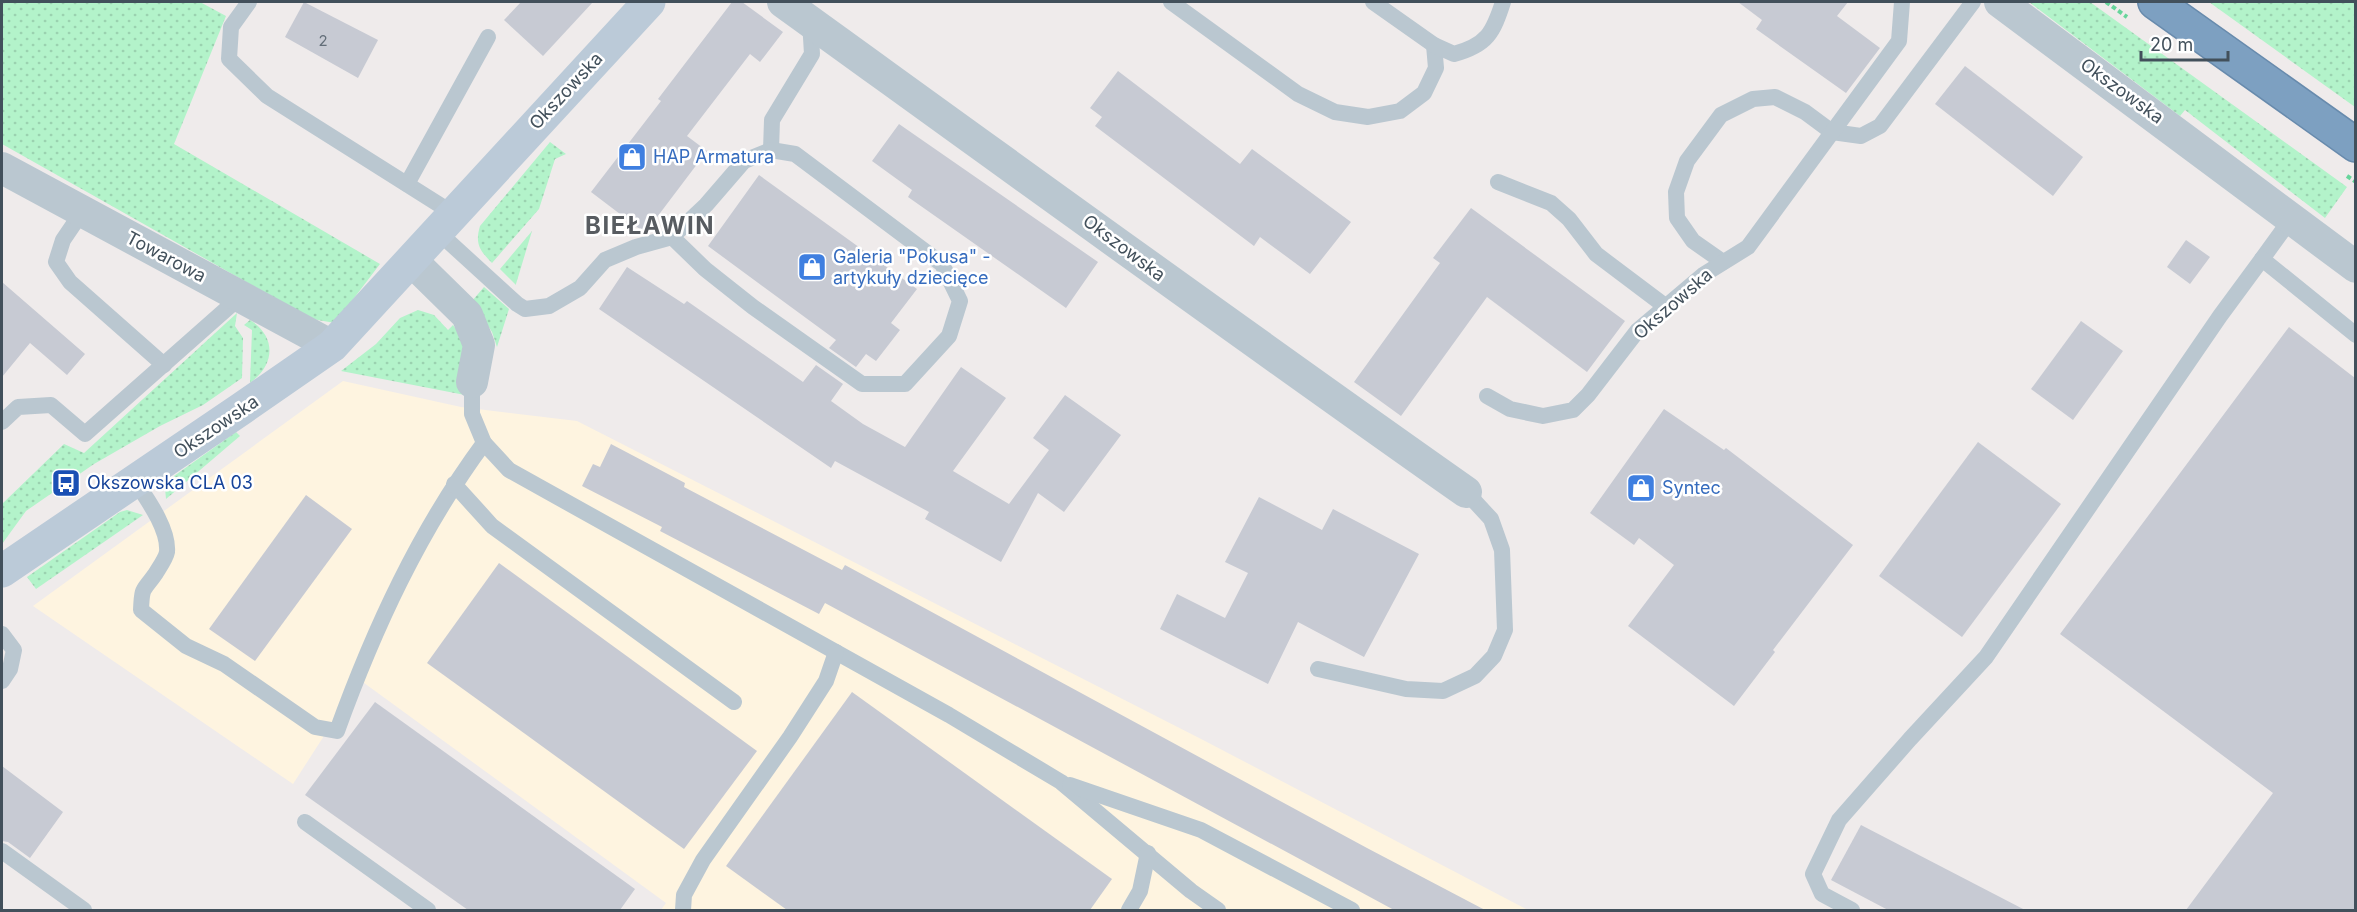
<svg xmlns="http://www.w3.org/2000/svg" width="2357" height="912" font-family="Inter,sans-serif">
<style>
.commercial{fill:#fef4e0}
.grass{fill:url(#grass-dots)}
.building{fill:#c7cad3}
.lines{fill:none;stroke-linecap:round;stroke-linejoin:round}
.highway-casing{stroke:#688bad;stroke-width:36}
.path{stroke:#67d59b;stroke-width:4;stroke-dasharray:4.5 3;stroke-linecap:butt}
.lane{stroke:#bac7d0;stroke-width:16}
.street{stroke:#bac7d0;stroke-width:32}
.secondary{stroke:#bbcad8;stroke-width:33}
.highway{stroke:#7da0c1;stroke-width:33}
.labels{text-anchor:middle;stroke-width:5;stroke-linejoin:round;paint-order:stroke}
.number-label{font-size:15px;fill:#636e79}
.street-label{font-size:18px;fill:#42505b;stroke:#fff}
.shop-label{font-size:18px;fill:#366cbe;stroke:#fff;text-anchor:start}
.transit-label{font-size:18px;fill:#164399;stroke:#fff;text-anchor:start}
.district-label{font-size:24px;font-weight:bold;letter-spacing:1.5px;fill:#585c61;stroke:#fff}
</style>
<defs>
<pattern id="grass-dots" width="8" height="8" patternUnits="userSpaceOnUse" patternTransform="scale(1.5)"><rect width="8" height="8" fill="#b3f3ca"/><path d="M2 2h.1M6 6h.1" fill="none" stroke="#9bd2b0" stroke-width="1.8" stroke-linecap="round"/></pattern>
</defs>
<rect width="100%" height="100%" fill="#efebeb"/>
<polygon class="commercial" points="343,381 461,407 577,421 1205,741 1528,910 661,910 666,903 360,680 293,784 33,606"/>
<g class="grass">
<polygon points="4,2 200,2 226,16 174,144 380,264 335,323 312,319 2,144 2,6"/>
<polygon points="2029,2 2090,2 2347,187 2325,218 2185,110 2180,116"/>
<polygon points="2209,2 2355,2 2355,107"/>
<path d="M550,142L566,154L555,159L539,209L492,263C479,250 475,243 480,226Z"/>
<polygon points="532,231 516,284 516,285 500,269"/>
<polygon points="484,287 509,309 497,347 492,332 472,301"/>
<polygon points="418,310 434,315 448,330 453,325 463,339 465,395 341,371 376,344 400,318"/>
<polygon points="237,313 235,326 243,338 242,378 203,405 160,426 94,464 26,511 2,544 2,504 64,444 84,453"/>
<path d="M250,320C277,337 275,365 250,383L252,330L244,325Z"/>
<polygon points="236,432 240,436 166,499 165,488 174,476"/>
<polygon points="127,510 143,515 36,589 27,577 120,512"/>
</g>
<g class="building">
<polygon points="304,2 378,40 358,78 285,37"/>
<polygon points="521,2 593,2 543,56 504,20"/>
<polygon points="732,2 742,2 783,32 760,62 750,54 687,136 707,151 645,233 591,192 661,101 658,99"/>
<polygon points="1738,2 1848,2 1837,16 1880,48 1846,93 1756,29 1762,20"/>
<polygon points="1965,66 2083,157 2053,196 1935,104"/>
<polygon points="1118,71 1240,164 1252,149 1351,222 1310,274 1260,237 1254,246 1095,126 1102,117 1090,108"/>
<polygon points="899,124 1098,262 1066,308 908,197 912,190 872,161"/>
<polygon points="759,175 917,289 891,323 900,330 876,361 866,354 856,367 829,348 836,340 708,246"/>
<polygon points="1471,208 1625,321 1587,372 1487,297 1401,416 1354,382 1440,263 1433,258"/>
<polygon points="2186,240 2210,257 2190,284 2167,267"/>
<polygon points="627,267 684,304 687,301 803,382 816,365 843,384 831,401 863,424 905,447 961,367 1006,398 953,471 1009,504 1049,450 1033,438 1065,395 1121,435 1064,512 1038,493 1001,562 925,519 929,512 835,461 831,468 599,309"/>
<polygon points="2,282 85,354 67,375 30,343 2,377"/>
<polygon points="2081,321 2123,351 2073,420 2031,389"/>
<polygon points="2289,327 2355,378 2355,910 2186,910 2273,793 2060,634"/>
<polygon points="1664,409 1724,450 1726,448 1853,545 1773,650 1775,652 1734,706 1628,626 1674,565 1639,538 1634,545 1590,513"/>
<polygon points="1978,442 2061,504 1962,637 1879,576"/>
<polygon points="611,444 685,483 684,487 842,570 845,565 1367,848 1485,910 1394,910 825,603 819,614 660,531 662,527 582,486 593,464 600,467"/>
<polygon points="306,495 352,529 255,661 209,629"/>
<polygon points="1259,497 1322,530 1333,509 1419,554 1364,657 1298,622 1268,684 1160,629 1177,594 1225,618 1248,573 1225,562"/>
<polygon points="499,563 757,751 684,849 427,663"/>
<polygon points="852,692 1112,879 1090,910 787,910 726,866"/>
<polygon points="375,702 635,889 620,910 468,910 305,795"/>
<polygon points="2,766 63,812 30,858 8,842 2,841"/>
<polygon points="1861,825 2025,910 1888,910 1831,880"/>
</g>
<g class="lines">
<g class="highway-casing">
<polyline id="highway" points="2155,2 2356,145"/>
</g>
<g class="path">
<polyline points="2106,2 2127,17"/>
<polyline points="2347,176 2356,182"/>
</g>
<g class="lane">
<polyline points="249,2 231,27 229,59 267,96 454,214"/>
<polyline points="1171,2 1298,94 1335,112 1368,117 1400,111 1424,93 1436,68 1434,45"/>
<path d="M1373,2L1434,45L1454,54C1487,45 1493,33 1503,2"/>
<polyline points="771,150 772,120 812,54 810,21"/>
<polyline points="1498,182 1551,203 1569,219 1596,254 1665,306"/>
<polyline points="407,184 488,37"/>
<polyline points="82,212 63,240 56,262 70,282 164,365"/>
<polyline points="438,232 517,304 525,309 549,306 580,288 605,260 636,247 672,237 706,205 744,161 771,150 795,154 942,264 960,301 949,336 905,384 862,384 753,307 705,269 672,237"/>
<polyline points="2262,259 2291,219"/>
<polyline points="1723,262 1693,241 1677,218 1676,192 1687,161 1721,115 1753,99 1775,97 1805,112 1832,132 1861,136 1880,126 1973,2"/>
<polyline points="472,382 472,414 484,443 509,470 949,715 1061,782 1191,891 1218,910"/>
<polyline points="1487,396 1510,409 1543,416 1573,410 1588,395 1638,330 1703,275 1748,247 1899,41 1902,2"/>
<polyline points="2,422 18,407 51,405 85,434 240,297"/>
<path d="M135,481C147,499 169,529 167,552C166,558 159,568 156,573C143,592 142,585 141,610L186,646L224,664L315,727L337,731C374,629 419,531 484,443"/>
<polyline points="454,484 492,526 734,702"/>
<polyline points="2,634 14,650 10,669 2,681"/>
<polyline points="1318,669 1406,689 1443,691 1475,676 1494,656 1505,630 1502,550 1491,519 1466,492"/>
<polyline points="1070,785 1201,830 1352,910"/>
<polyline points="305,822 428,910"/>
<polyline points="2,851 84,910"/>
<polyline points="683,910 684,895 703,860 790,737 826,681 836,652"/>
<polyline points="1129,910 1140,891 1148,853"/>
<polyline points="1852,910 1822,894 1813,874 1839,820 1910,739 1986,657 2220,316 2262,259 2356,335"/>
</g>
<g class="street">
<path d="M783,2C1010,166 1237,331 1466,492"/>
<polyline points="2000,2 2356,267"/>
<polyline points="2,168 332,346"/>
<polyline points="412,261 467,315 479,345 472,382"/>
</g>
<polyline class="secondary" points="2,571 241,409 332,346 649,2"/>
<use href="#highway" class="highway"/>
</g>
<defs>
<g id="shop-square" transform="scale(1.5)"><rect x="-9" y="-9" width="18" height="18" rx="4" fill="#3f7fe0" stroke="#fff"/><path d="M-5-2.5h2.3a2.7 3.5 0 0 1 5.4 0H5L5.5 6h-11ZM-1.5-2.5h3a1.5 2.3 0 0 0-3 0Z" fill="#fff"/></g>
<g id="bus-square" transform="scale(1.5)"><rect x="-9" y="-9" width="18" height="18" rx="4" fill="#1a4fb4" stroke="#fff"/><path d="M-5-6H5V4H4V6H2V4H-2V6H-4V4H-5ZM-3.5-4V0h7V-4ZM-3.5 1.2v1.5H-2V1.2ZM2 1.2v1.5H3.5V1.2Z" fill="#fff"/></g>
</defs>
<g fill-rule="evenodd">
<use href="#shop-square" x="632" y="157"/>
<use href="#shop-square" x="812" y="267"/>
<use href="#bus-square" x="66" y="483"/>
<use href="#shop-square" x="1641" y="488"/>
</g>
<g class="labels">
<g class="number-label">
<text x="323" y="46">2</text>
</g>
<g class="street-label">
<text transform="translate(566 91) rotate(-47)" y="6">Okszowska</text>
<text transform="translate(2122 91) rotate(36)" y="6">Okszowska</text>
<text transform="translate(1124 248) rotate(37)" y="6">Okszowska</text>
<text transform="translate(166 257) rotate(28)" y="6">Towarowa</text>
<text transform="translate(1673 304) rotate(-41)" y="6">Okszowska</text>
<text transform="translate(216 427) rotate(-34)" y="6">Okszowska</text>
</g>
<g class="shop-label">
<text x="653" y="163">HAP Armatura</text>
<text x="833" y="263">Galeria "Pokusa" -<tspan x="833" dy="21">artykuły dziecięce</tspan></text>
<text x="1662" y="494">Syntec</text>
</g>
<g class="transit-label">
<text x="87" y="489">Okszowska CLA 03</text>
</g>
<g class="district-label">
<text x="650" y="234">BIEŁAWIN</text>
</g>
</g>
<rect width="2357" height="912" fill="none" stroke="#42505b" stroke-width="6"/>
<path d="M2141 51v9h87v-9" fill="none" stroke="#42505b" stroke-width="3"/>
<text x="2150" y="51" font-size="18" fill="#42505b" stroke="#ffffff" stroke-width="4.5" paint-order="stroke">20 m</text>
</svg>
